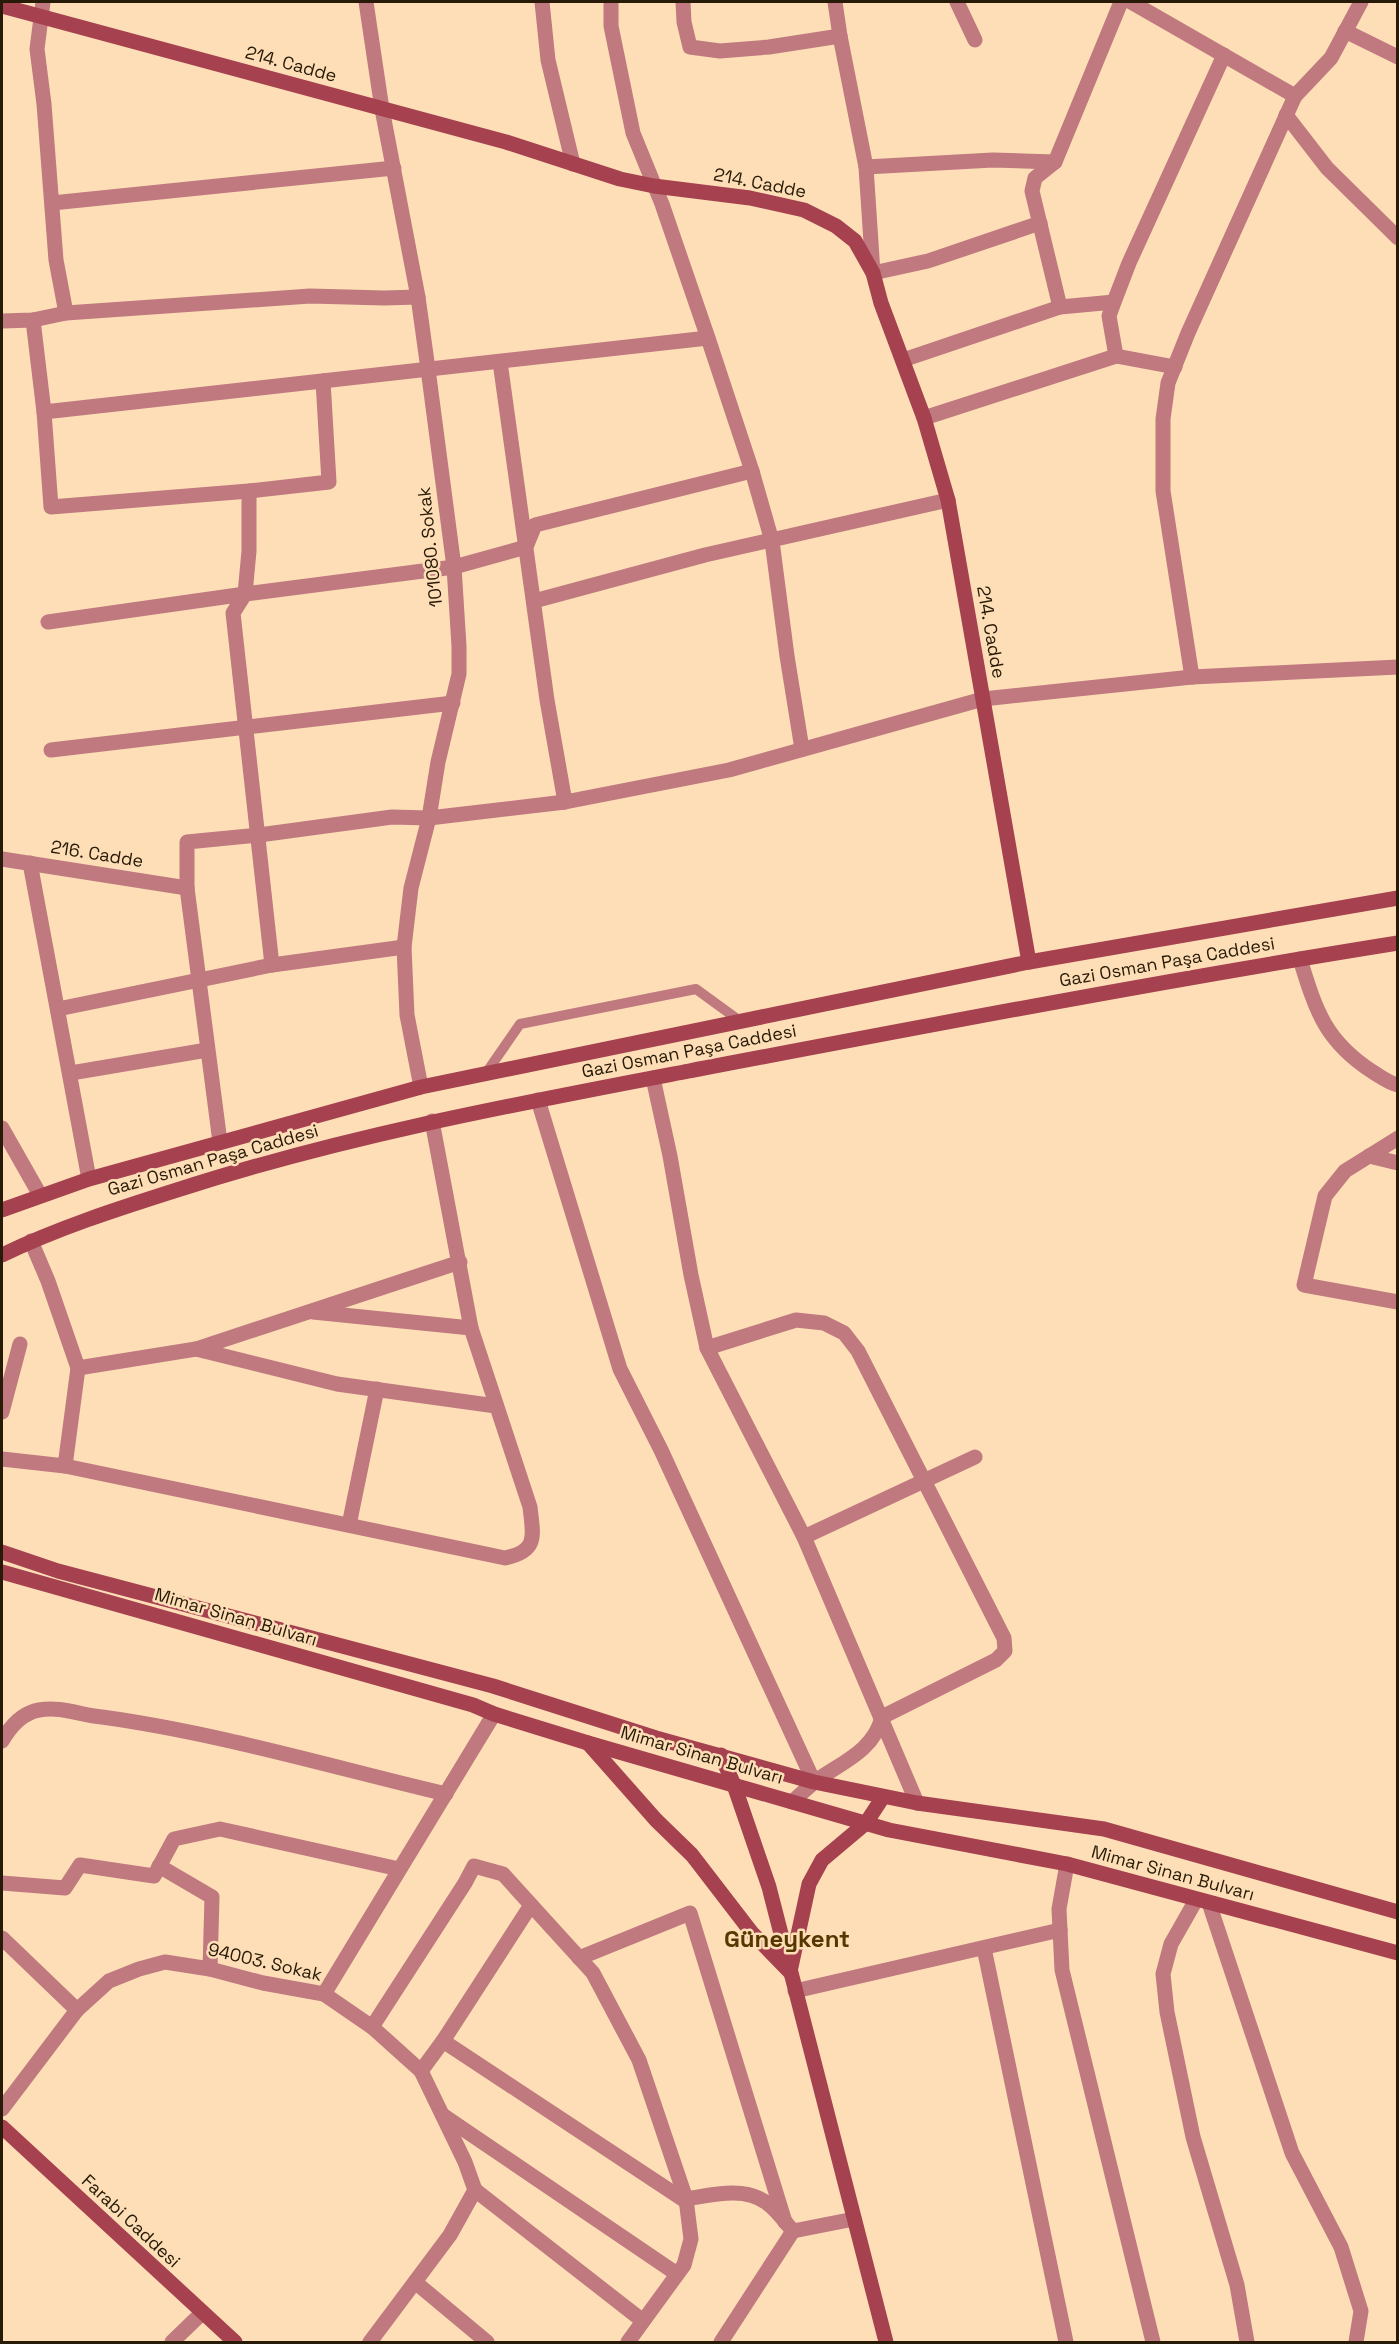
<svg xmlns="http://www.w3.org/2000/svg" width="1399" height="2344" font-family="'Space Grotesk',sans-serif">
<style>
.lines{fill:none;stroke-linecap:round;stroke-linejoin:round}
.lane{stroke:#bf797f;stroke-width:10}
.street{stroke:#bf797f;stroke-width:15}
.secondary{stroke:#a64150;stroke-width:15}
.labels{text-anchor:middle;stroke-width:5;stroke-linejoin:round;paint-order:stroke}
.street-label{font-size:18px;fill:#271a06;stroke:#fddeb7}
.district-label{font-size:24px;font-weight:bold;fill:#563700;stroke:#fddeb7}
</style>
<rect width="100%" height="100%" fill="#fddeb7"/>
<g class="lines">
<polyline class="lane" points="486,1073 520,1024 696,989 740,1021"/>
<g class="street">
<polyline points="43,2 37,49 44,104 56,260 66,313"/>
<polyline points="366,2 382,109 418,297 428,369 454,567 459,646 459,674 438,762 429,818 411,888 404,947 407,1015 421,1087"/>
<polyline points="542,2 548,60 573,164"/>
<polyline points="611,2 611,26 633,133 662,204 708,338 752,471 772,541 787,656 802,749"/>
<polyline points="683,2 684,22 690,47 720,51 769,47 840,36"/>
<polyline points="835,2 840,36 866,167 873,273 928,261 1040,223"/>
<polyline points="957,2 975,40"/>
<polyline points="1131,2 1295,96"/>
<polyline points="1345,31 1398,57"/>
<polyline points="1286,115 1327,168 1398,238"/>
<polyline points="866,167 993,160 1055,162"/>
<polyline points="52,203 394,168"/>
<polyline points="1060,307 1032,191 1035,178 1055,162 1121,2"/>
<polyline points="33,320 44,412 51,507 249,491 329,482 323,381"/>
<polyline points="2,321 33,320 66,313 310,296 384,298 418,297"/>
<polyline points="1116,356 1109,316 1114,302 1129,263 1224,55"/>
<polyline points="903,360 1060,307 1114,302"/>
<polyline points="500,362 547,700 565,802"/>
<polyline points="44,412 708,338"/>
<polyline points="924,418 1116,356 1175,367"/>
<polyline points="249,491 249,551 245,594 233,613 272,965"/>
<polyline points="534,601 705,555 948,500"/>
<polyline points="48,622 245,594 454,567 526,547 535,525 752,471"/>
<polyline points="1192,677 1163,491 1163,419 1168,383 1188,333 1295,96 1331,58 1361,2"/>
<polyline points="51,750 453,703"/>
<polyline points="2,859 187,888"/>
<polyline points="30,863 89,1179"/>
<path d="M1300,959C1316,1011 1325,1041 1373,1072C1381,1077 1389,1083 1398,1085"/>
<polyline points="58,1009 272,965 404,947"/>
<polyline points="71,1073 207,1050"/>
<polyline points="653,1078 670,1156 691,1275 707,1348 804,1537 917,1803"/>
<polyline points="538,1100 620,1369 661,1450 814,1782"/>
<polyline points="2,1128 40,1195"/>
<polyline points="1398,1138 1345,1171 1325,1196 1304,1285 1398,1302"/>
<polyline points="220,1142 187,888 187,842 259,835 392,817 429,818 565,802 729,770 983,699 1192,677 1398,667"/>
<polyline points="1369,1156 1398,1163"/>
<path d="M31,1241L48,1281L78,1368L65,1466L505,1558C539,1551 533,1535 530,1507L471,1328L432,1121"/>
<polyline points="313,1312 471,1328"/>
<path d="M707,1348L796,1320L824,1323L844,1333L858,1351L1004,1638L1005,1651L996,1660L882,1717C874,1750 843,1762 817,1780C808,1787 800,1795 792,1802"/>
<polyline points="196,1349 337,1384 496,1406"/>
<polyline points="78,1368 196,1349 460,1262"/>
<polyline points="2,1412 20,1344"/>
<polyline points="2,1459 65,1466"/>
<polyline points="349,1525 377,1389"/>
<polyline points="804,1537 975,1457"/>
<path d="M2,1741C10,1727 22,1713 39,1710C61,1706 80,1715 102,1717C218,1733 332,1767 446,1794"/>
<polyline points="1067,1864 1059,1909 1062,1970 1153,2342"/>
<polyline points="159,1866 212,1897 210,1969"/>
<polyline points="2,1883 65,1888 80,1865 154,1876 174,1839 220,1829 399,1869"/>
<polyline points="1196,1900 1171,1944 1163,1974 1167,2012 1193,2137 1237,2285 1247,2342"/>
<polyline points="1209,1903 1292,2153 1341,2247 1361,2311 1356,2342"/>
<polyline points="2,1938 77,2010"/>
<polyline points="984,1948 1066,2342"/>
<polyline points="579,1958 690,1913 785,2222"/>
<polyline points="795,1991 1060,1930"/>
<polyline points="324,1994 494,1714"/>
<polyline points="372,2027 465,1883 474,1866 503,1874 593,1973 639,2060 686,2199 691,2239 684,2265 628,2342"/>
<polyline points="443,2041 687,2202"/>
<polyline points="421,2071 443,2041 531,1905"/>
<polyline points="2,2109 77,2010 109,1981 139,1969 165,1962 210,1969 263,1983 324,1994 372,2027 421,2071 465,2162 475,2190 450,2235 370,2342"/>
<polyline points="444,2116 677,2274"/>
<polyline points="475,2190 643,2321"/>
<path d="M686,2199C712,2195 744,2186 767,2203C777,2210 785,2222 793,2231L854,2219"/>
<polyline points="415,2282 487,2342"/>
<polyline points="172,2342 202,2313"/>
<polyline points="721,2342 793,2231"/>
</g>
<g class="secondary">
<polyline points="2,6 506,142 620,179 654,186 750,198 804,210 836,226 855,241 873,273 881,303 924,418 948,500 1029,962"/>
<polyline points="2,1210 89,1179 421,1087 1029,962 1398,898"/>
<path d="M2,1255C58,1228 117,1209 177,1190C344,1136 516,1104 689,1071C925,1026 1160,981 1398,943"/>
<polyline points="2,1552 58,1571 493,1686 656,1738 814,1782 917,1803 1104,1829 1398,1912"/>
<polyline points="2,1572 473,1705 494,1714 588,1743 889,1830 1067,1864 1398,1953"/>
<polyline points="588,1743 656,1820 692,1855 752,1933 790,1972"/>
<polyline points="721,1755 734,1785 769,1887 886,2342"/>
<polyline points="791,1967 809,1884 822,1860 866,1823 883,1797"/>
<polyline points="2,2127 235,2342"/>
</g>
</g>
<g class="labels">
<g class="street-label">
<text transform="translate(291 64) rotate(15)" y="6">214. Cadde</text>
<text transform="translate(760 183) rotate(11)" y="6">214. Cadde</text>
<text transform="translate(430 547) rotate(-96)" y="6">101080. Sokak</text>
<text transform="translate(991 632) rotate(80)" y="6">214. Cadde</text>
<text transform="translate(97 854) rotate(9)" y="6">216. Cadde</text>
<text transform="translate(1167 962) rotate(-10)" y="6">Gazi Osman Paşa Caddesi</text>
<text transform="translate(689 1051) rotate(-11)" y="6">Gazi Osman Paşa Caddesi</text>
<text transform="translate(213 1160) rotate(-16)" y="6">Gazi Osman Paşa Caddesi</text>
<text transform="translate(236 1617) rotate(16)" y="6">Mimar Sinan Bulvarı</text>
<text transform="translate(702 1755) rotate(16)" y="6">Mimar Sinan Bulvarı</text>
<text transform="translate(1173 1873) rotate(15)" y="6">Mimar Sinan Bulvarı</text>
<text transform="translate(265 1962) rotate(13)" y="6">94003. Sokak</text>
<text transform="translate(131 2221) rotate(43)" y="6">Farabi Caddesi</text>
</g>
<g class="district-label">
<text x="787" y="1947">Güneykent</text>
</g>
</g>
<rect width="1399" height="2344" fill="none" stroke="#271a06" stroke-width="6"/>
</svg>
